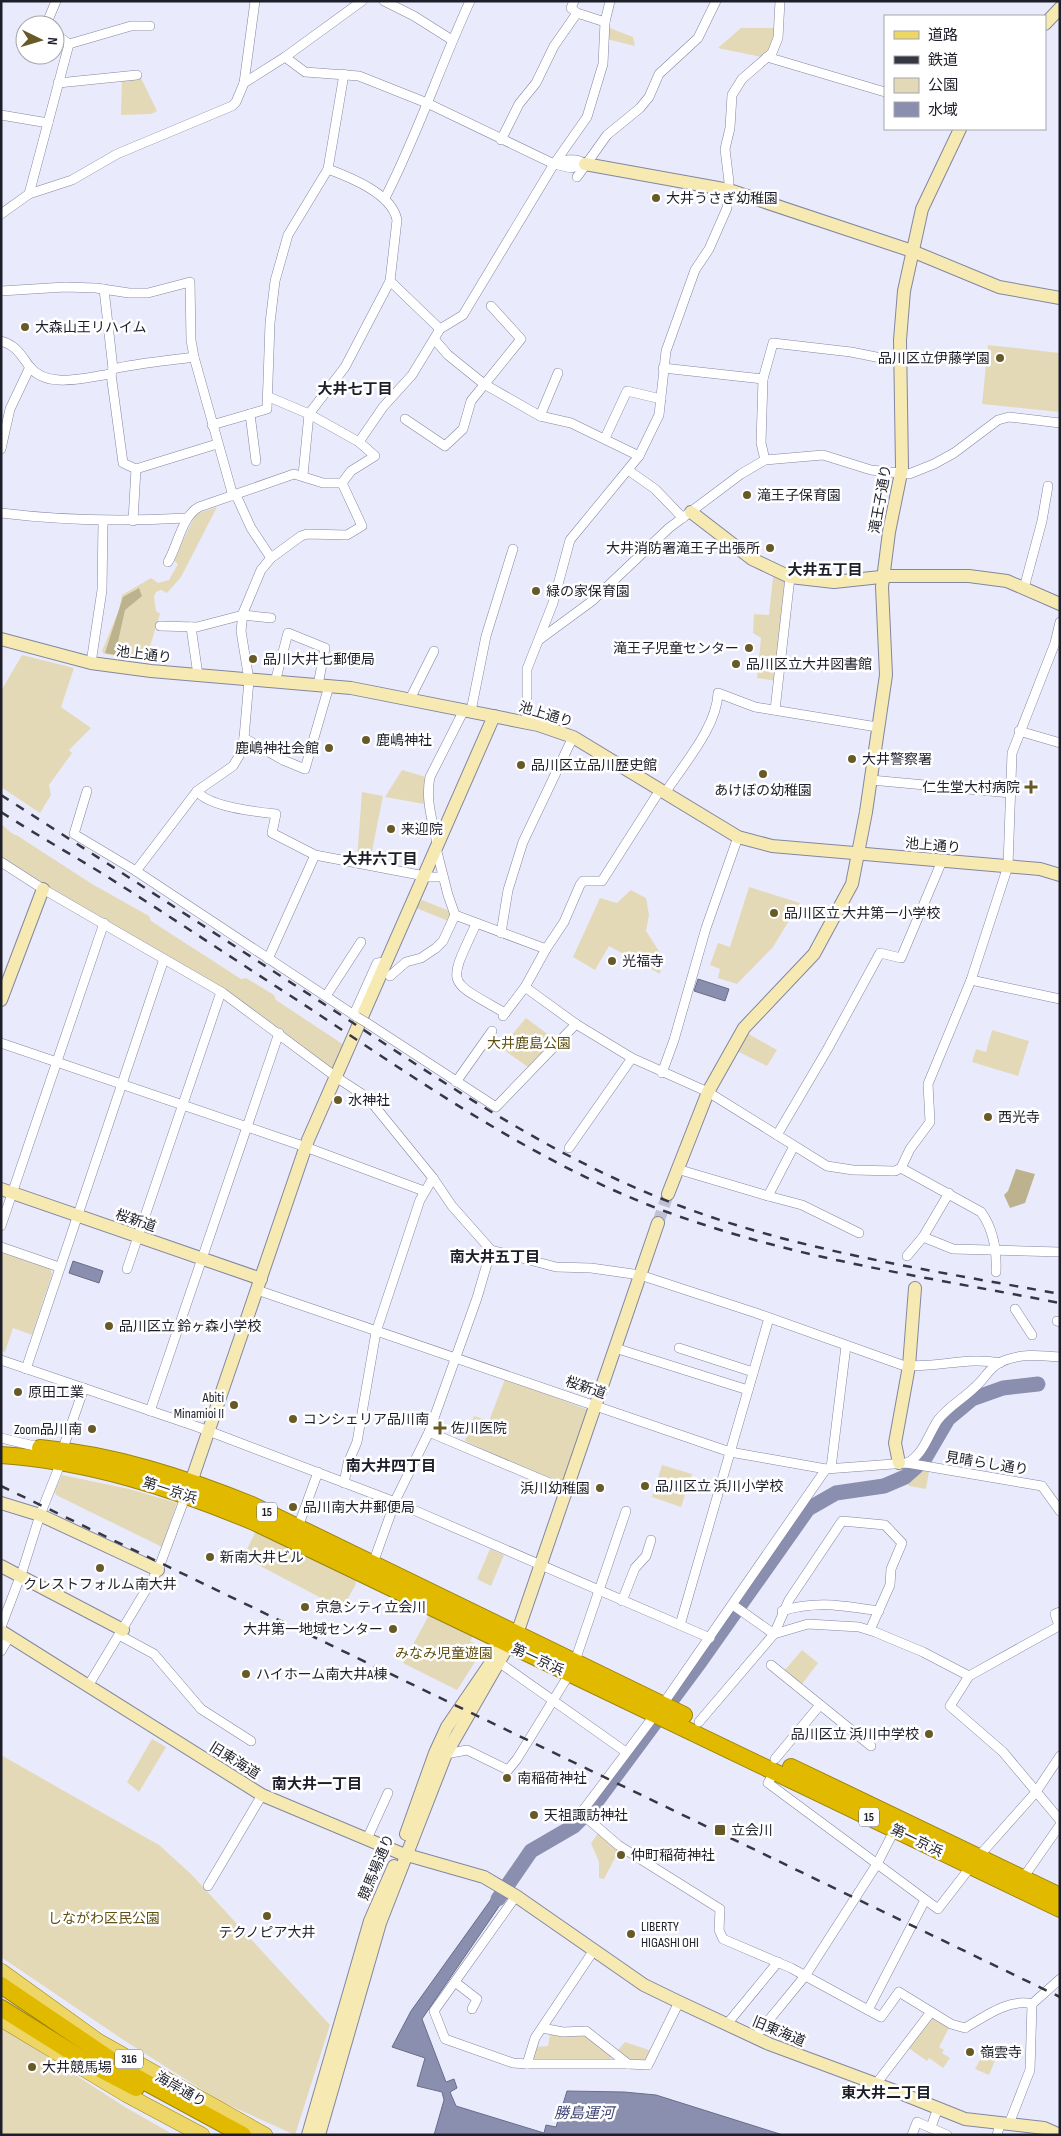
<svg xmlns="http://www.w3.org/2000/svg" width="1061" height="2136" font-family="'Sofia Sans Condensed','Noto Sans JP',sans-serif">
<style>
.green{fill:#e3d9b7}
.forest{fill:#bcb28e}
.water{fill:#8a8fb0;stroke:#696d88}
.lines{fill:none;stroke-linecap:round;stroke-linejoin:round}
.river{stroke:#8a8fb0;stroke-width:15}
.secondary-tunnel{stroke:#c0c2d3;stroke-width:12;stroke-dasharray:12 6;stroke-linecap:butt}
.street-casing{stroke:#8386a0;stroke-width:10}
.secondary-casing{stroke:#8386a0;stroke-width:14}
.primary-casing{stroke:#9c830e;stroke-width:16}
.highway-casing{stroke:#9c830e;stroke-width:18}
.street{stroke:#fff;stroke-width:9}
.secondary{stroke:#f6eab2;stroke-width:12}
.primary{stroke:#edd666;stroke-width:15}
.highway{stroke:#e1ba00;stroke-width:16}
.rail{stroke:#363743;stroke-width:2.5;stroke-dasharray:9 9;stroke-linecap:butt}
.street-bridge-casing{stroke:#8386a0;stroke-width:10;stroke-linecap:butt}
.street-bridge{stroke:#fff;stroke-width:9}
.poi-dot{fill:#685a27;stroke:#fff;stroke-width:2}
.labels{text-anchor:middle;stroke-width:5;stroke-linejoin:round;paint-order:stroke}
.shield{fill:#fff;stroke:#616269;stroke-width:1}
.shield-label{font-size:12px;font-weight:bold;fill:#1d1e29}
.poi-label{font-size:14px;fill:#1d1e29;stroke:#fff;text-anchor:start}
.street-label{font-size:14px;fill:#1d1e29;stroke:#fff}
.park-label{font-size:14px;fill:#5f4f12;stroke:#fff}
.neighbourhood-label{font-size:15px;font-weight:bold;fill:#1d1e29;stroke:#fff}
.water-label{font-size:15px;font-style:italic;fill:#424676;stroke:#fff}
</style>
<rect width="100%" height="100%" fill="#e9ebfd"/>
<g class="green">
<polygon points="607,27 633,37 635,46 607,39"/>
<polygon points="741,28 779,28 766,58 718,48"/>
<polygon points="141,78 157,111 151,114 121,115 122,79"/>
<polygon points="988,345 1060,353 1060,412 982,404"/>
<polygon points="217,507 181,577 167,593 161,590 156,592 154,597 156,611 160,614 146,659 104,654 102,651 119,610 122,595 151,578 158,583 169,580 178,564 173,560 196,514"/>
<polygon points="773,577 787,582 777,681 757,678 761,638 753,633 754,614 769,615"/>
<polygon points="22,655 74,668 61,707 91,728 69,750 72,753 49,785 51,795 40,813 1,787 1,691"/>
<polygon points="402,770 426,777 424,804 385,797"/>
<polygon points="362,792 383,796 370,861 357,859"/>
<polygon points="1,824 13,834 18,836 92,884 149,916 151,921 241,979 246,978 274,995 276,1000 344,1045 333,1067 328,1067 272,1025 1,859"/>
<polygon points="749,887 800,903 773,947 737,984 718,978 720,969 710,965 718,943 730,947"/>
<polygon points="631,890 646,898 649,915 646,931 662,956 660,974 609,946 595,970 573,957 600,898 617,903"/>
<polygon points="422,900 452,912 448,921 416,908"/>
<polygon points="526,1018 557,1041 531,1069 501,1048"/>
<polygon points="992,1030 1029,1041 1018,1076 972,1062 976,1049 986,1052"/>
<polygon points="747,1033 777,1050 767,1066 737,1051"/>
<polygon points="1,1251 50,1267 52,1274 32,1335 13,1328 5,1352 1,1351"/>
<polygon points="505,1379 589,1410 563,1487 465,1441 474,1416 489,1421"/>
<polygon points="662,1465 692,1474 681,1507 652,1497"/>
<polygon points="921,1470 929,1471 926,1489 909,1486 908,1483"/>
<polygon points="62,1475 129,1489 177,1503 162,1547 56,1495 55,1491"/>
<polygon points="256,1531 355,1579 356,1584 342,1609 243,1557"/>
<polygon points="490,1549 504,1555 491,1586 477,1579"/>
<polygon points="429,1615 473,1636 470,1641 484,1648 457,1690 403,1663"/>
<polygon points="802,1650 818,1663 802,1684 785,1670"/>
<polygon points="152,1739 166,1747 139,1792 127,1782"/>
<polygon points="1,1755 159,1845 191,1874 330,2025 295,2135 220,2101 125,2041 1,1957"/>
<polygon points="599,1832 620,1848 604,1879 599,1878 599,1862 591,1843"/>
<polygon points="931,2016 950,2026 939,2047 944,2050 942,2053 950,2058 943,2068 929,2058 927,2061 907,2047"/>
<polygon points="1,2027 125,2107 174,2135 1,2135"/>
<polygon points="550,2034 585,2036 613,2055 610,2059 535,2061 532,2056 535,2047 548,2046"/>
<polygon points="625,2042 652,2051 645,2062 630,2060 617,2051"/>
<polygon points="985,2051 997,2056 989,2075 975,2069"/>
</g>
<g class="forest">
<polygon points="139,588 142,596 125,610 115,655 105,653 123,597"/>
<polygon points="1016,1169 1035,1174 1025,1203 1010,1208 1004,1195 1008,1191"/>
</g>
<g class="water">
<polygon points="698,979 729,989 725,1001 694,991"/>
<polygon points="73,1261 103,1271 99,1283 69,1273"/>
<polygon points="505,1880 513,1886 422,2019 446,2082 454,2079 457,2088 450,2092 456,2106 544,2133 546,2125 556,2127 567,2091 624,2092 656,2095 783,2135 434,2135 444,2100 442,2092 417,2086 425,2058 392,2047 411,2011"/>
</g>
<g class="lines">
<polyline class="river" points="498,1899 531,1851 574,1826 591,1809 700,1662 808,1509 836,1493 884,1486 905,1477 924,1460 948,1419 972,1399 1003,1388 1038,1384"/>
<polyline class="secondary-tunnel" points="658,1223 668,1194"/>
<g class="street-casing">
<g id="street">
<polyline points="384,1 414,16 452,40"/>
<polyline points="574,1 571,8 577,13"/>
<polyline points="46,25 56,1"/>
<polyline points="55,34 69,44 131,26 150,26"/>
<polyline points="285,57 305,72 359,76 427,103 554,164 571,168 585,164"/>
<polyline points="767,57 885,92"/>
<polyline points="58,83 137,75"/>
<polyline points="244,83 255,1"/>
<polyline points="1,115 48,123"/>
<polyline points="501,140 519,104 536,83 554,46 577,13 605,22"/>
<path d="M555,163C565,160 576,157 585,164"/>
<polyline points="577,177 607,135 640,108 649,97 659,74 698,38 716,1"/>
<polyline points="29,194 69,44"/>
<path d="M385,198C418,134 440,66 470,1"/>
<polyline points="1,214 29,194 72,180 117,154 232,106 236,102 244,83 285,57 362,1"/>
<polyline points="390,281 440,329"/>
<polyline points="104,289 113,369 111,374 123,463 136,469 217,444"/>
<polyline points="1,291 65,287 96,288 129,293 148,293 190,282 191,340 194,357 233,496"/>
<polyline points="435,340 448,355 484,384 540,416 571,423 639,456"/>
<path d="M1,341C16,345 21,355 29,366C47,390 86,377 111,374"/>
<polyline points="663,368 763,379"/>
<path d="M113,369C140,363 166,361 194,357"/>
<polyline points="269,397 309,414 359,442"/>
<polyline points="250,414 256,461"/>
<polyline points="540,416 558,373"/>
<polyline points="405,419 445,446 463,429 471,401 521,339 491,306"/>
<polyline points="212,425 267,409 270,323 275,281 288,235 328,169 344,74"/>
<polyline points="605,438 627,391 661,399"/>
<polyline points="1,449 10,409 30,367"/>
<polyline points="765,460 761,443 763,379 773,343 851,352 901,362"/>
<polyline points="628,470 655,489 683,518"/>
<path d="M303,475L309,414L345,367L390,281L397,220C392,194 352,178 328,169"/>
<polyline points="236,495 251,528 271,558"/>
<path d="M1,513C66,521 121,522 186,518"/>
<polyline points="133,521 136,469"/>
<path d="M168,562C178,545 182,516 199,507L294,474L323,483H342L351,471L375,456L359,442L383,407L412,375L440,329L463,315L554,164L587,117L603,64L605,22L610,1"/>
<polyline points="1024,588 1042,521 1048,486"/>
<polyline points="160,626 197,627 243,615 271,618"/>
<polyline points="191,627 198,675"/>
<polyline points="539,640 592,601 669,528 741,474 765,460 823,455 871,470 909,474 934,464 954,453 998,420 1009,417 1060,423"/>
<polyline points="91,663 102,590 103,522"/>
<polyline points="275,682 288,633 325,648 318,685"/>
<polyline points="410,699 434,651"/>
<polyline points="775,710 790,577"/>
<polyline points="471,711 486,636 513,549"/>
<polyline points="527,722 527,669 553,603 570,540 639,456 659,415 666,351 695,270 709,249 727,208 729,182 725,149 730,128 732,95 742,79 772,53 778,38 780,1"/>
<polyline points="1019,731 1060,743"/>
<polyline points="244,738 283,760 305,769 329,686"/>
<polyline points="871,780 1011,793"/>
<polyline points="87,791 74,834 136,871 357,1017"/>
<path d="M197,791C208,807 258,812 276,814L272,833L315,855L430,877H443"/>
<path d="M665,793C683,765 717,727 718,693L755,707L877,727"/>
<path d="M437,844C433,822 425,800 430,777L464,710"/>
<polyline points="436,848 448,895 455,915 546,949 564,922 580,885 583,881 602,881 660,790"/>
<path d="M1,862L43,889L223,993L336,1077L368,1098L433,1178L452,1206L491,1250L556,1267L591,1268L640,1275L756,1313L902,1365C934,1369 967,1356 1000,1363"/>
<polyline points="136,871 197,791 233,766 239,756 244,738 249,680 241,631 243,613 261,570 271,558 301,536 307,534 347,535 362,526 342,483"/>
<path d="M476,924C447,987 446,979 505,1013"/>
<polyline points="501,933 508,890 523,842 573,737"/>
<polyline points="268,959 315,855"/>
<polyline points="390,976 406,962 421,958 436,948 443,941 455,915"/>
<polyline points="971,980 1060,999"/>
<polyline points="525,987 576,1024 632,1058 708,1092 827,1166 853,1170 895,1171 901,1168 910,1149 930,1122 928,1084 971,980 1008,866 1012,753 1055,643 1060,622"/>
<polyline points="326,996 361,942"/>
<polyline points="354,1014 377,963 385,962"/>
<polyline points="503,1016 525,987 546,949"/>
<polyline points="367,1023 496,1107 576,1024"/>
<polyline points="1,1043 300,1145 424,1191"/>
<polyline points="662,1073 674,1040 706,928 738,837"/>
<polyline points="456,1082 492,1031"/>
<polyline points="777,1135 827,1050 880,953 901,958 942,861"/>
<polyline points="569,1148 632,1058"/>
<path d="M901,1168L981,1212C994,1230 997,1250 996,1272"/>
<polyline points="677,1169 768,1196 794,1146"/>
<polyline points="768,1196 802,1205 859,1233"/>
<polyline points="1,1226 104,923"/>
<polyline points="923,1237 953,1249 1060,1252"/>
<polyline points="1,1247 59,1267"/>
<polyline points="907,1256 923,1237 949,1193"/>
<polyline points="127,1269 221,992"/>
<polyline points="257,1290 730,1452 826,1469 907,1463 1042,1486 1060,1511"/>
<polyline points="1015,1309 1032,1335"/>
<polyline points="1057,1321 1060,1322"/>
<polyline points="615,1348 748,1390"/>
<polyline points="679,1348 753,1372"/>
<polyline points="1,1360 198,1427 395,1502 710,1638"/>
<polyline points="26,1369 164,959"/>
<polyline points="150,1411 279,1033"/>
<polyline points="429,1432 566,1490"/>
<polyline points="1,1438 43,1448"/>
<polyline points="62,1451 84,1388"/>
<path d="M907,1463C924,1454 928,1435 938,1420C949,1406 963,1399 975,1387C984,1380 989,1368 999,1363C1018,1353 1040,1355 1060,1357"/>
<polyline points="831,1468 846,1346"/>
<polyline points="826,1469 663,1704 581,1813 618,1845 720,1909 719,1930 723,1939 791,1968 868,2010 925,1900"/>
<polyline points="344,1483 348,1463 357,1442 376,1332 420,1200 433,1178"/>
<polyline points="298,1527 318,1472"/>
<polyline points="372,1566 396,1499 429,1432 477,1298 491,1250"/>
<polyline points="622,1601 635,1568 646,1556 651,1540"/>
<polyline points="733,1605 774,1634 789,1600 842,1521 885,1525 902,1543 891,1569 890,1585 870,1630"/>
<path d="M782,1611C818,1600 843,1606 879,1611"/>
<polyline points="1060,1612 1055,1614 1059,1626 969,1676 950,1706 1003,1752 1060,1820"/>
<polyline points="680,1625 769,1318"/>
<polyline points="1,1627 23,1569 40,1515 61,1462"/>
<polyline points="119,1635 154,1654 201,1709 251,1741"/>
<polyline points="1,1651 9,1637"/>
<polyline points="575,1661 626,1511"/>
<polyline points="500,1663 626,1752"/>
<polyline points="771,1665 871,1746"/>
<polyline points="88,1686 158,1570 186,1495"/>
<polyline points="699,1722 774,1634 808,1624 859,1627 875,1632 923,1652 969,1676"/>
<polyline points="446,1754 467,1750 508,1770 517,1759 570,1673"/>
<polyline points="775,1759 820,1705"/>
<polyline points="775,1771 768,1783 938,1909 979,1856 1036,1792 1060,1756"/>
<polyline points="367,1839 388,1793"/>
<polyline points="1023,1878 1060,1825"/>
<polyline points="208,1886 262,1795"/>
<polyline points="516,1896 434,2011 445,2039 513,2063 527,2064 535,2038 594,1950"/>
<polyline points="455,1982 477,1999 472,2009"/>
<path d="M868,2010L881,2017L899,1992L951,2024L965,2028C984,2017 1009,1998 1032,2004"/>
<polyline points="727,2024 778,1962"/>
<polyline points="542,2028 563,2032 586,2031 628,2064 648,2065 679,2002"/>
<polyline points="755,2037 805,1976 877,1864 895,1829"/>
<polyline points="527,2064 628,2064"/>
<polyline points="876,2084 931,2012"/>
<polyline points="1009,2124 1030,2070 1032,2004 1060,1979"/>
<polyline points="931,2127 938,2108"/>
<polyline points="912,2135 917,2122 947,2135"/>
<polyline points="997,2135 1000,2124"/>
</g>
</g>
<g class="secondary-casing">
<g id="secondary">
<polyline points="1045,24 1060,8"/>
<polyline points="585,164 729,190 912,251 999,287 1060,298"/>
<polyline points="691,512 752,559 790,577 834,582 890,576 969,576 1007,581 1060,604"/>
<polyline points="1,639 91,663 151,671 351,688 538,725 573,737 738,837 772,846 1040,869 1060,875"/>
<polyline points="1,1000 43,889"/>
<polyline points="1,1189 261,1279"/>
<polyline points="668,1194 708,1092 744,1028 814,954 852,884 866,812 886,675 882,587 889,532 902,468 900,340 904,291 922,209 960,129"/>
<polyline points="899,1463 895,1443 909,1366 915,1288"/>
<polyline points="188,1491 308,1140 494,716"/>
<polyline points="1,1503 40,1515 158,1570"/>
<polyline points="1,1566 123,1630"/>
<polyline points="1,1631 262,1795 400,1853 484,1877 516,1896 644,1985 679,2002 769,2044 890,2089 965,2119 1044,2128 1060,2135"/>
<polyline points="406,1834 435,1753 447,1727 505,1642"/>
<polyline points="308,2135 370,1921 394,1866"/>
<polyline points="319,2135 380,1923 446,1754 520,1625 658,1223"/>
</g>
</g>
<g class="primary-casing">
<g id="primary">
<polyline points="1,1971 98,2041 265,2135"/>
<polyline points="1,2019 127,2095 202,2135"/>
</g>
</g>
<g class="highway-casing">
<g id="highway">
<path d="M40,1448C114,1455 183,1477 252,1505L684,1715"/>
<path d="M1,1455C89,1461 173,1488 254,1522L1060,1909"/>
<polyline points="791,1767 1060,1896"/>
<polyline points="1,1985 138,2078 243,2135"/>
<polyline points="1,2008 92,2065 136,2088"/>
</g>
</g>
<use href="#street" class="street"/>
<use href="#secondary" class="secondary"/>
<use href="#primary" class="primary"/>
<use href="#highway" class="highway"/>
<g class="rail">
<path d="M1,795C115,868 228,942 341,1015C443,1082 542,1150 655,1196C783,1249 924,1269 1060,1294"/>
<path d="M1,812C35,834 69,853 103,874C168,915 232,958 297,1000C415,1078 534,1163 667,1212C795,1259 927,1277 1060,1303"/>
<polyline points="1,1486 1060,1997"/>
</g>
<g class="street-bridge-casing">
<polyline id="street-bridge" points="357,1017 367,1023"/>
</g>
<use href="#street-bridge" class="street-bridge"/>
</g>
<g class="poi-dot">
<circle cx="656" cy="198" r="5"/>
<circle cx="25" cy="327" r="5"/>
<circle cx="1000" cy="358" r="5"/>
<circle cx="747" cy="495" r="5"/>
<circle cx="770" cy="548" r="5"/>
<circle cx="536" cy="591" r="5"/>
<circle cx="749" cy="648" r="5"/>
<circle cx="253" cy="659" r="5"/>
<circle cx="736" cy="664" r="5"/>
<circle cx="366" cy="740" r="5"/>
<circle cx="329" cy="748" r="5"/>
<circle cx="852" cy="759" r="5"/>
<circle cx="521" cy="765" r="5"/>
<circle cx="763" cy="774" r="5"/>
<path d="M1028.5 779.5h5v5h5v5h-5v5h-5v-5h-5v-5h5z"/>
<circle cx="391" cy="829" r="5"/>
<circle cx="774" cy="913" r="5"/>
<circle cx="612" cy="961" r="5"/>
<circle cx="338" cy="1100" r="5"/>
<circle cx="988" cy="1117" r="5"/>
<circle cx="109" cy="1326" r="5"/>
<circle cx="18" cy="1392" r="5"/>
<circle cx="234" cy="1405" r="5"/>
<circle cx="293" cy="1419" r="5"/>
<path d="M437.5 1420.5h5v5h5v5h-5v5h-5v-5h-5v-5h5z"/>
<circle cx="92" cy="1429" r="5"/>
<circle cx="645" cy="1486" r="5"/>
<circle cx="600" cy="1488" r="5"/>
<circle cx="293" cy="1507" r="5"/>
<circle cx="210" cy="1557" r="5"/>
<circle cx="100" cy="1568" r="5"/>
<circle cx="305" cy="1607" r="5"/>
<circle cx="393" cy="1629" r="5"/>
<circle cx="246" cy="1674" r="5"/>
<circle cx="929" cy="1734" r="5"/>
<circle cx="507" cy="1778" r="5"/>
<circle cx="534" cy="1815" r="5"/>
<rect x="714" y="1824" width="12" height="12" rx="2.5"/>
<circle cx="621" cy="1855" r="5"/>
<circle cx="267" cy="1916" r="5"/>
<circle cx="631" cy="1934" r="5"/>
<circle cx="970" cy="2052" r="5"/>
<circle cx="32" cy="2067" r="5"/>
</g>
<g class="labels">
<g class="shield">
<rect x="257" y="1502.5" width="20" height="19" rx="4"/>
<rect x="859" y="1807.5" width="20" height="19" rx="4"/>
<rect x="115" y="2049.5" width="28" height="19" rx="4"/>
</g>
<g class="shield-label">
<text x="267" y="1516">15</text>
<text x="869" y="1821">15</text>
<text x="129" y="2063">316</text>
</g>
<g class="poi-label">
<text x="666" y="203">大井うさぎ幼稚園</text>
<text x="35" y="332">大森山王リハイム</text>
<text x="990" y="363" text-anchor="end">品川区立伊藤学園</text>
<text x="757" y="500">滝王子保育園</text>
<text x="760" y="553" text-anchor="end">大井消防署滝王子出張所</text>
<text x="546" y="596">緑の家保育園</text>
<text x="739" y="653" text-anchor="end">滝王子児童センター</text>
<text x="263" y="664">品川大井七郵便局</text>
<text x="746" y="669">品川区立大井図書館</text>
<text x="376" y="745">鹿嶋神社</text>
<text x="319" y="753" text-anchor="end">鹿嶋神社会館</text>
<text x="862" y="764">大井警察署</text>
<text x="531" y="770">品川区立品川歴史館</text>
<text x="1020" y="792" text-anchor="end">仁生堂大村病院</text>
<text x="763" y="795" text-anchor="middle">あけぼの幼稚園</text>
<text x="401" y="834">来迎院</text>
<text x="784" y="918">品川区立 大井第一小学校</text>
<text x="622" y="966">光福寺</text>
<text x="348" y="1105">水神社</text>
<text x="998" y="1122">西光寺</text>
<text x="119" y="1331">品川区立 鈴ヶ森小学校</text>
<text x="28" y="1397">原田工業</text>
<text x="224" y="1402" text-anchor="end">Abiti<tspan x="224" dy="16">Minamioi II</tspan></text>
<text x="303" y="1424">コンシェリア品川南</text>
<text x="451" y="1433">佐川医院</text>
<text x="82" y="1434" text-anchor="end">Zoom品川南</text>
<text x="655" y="1491">品川区立 浜川小学校</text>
<text x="590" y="1493" text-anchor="end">浜川幼稚園</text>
<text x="303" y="1512">品川南大井郵便局</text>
<text x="220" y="1562">新南大井ビル</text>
<text x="100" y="1589" text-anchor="middle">クレストフォルム南大井</text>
<text x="315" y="1612">京急シティ立会川</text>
<text x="383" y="1634" text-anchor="end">大井第一地域センター</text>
<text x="256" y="1679">ハイホーム南大井A棟</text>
<text x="919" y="1739" text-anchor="end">品川区立 浜川中学校</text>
<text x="517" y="1783">南稲荷神社</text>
<text x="544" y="1820">天祖諏訪神社</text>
<text x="731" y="1835">立会川</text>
<text x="631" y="1860">仲町稲荷神社</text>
<text x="641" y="1931">LIBERTY<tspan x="641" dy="16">HIGASHI OHI</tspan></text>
<text x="267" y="1937" text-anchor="middle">テクノピア大井</text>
<text x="980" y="2057">嶺雲寺</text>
<text x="42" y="2072">大井競馬場</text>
</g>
<g class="street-label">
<text transform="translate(880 499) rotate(-80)" y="5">滝王子通り</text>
<text transform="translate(144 654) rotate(7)" y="5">池上通り</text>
<text transform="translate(546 714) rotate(17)" y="5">池上通り</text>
<text transform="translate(933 845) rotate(5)" y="5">池上通り</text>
<text transform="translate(136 1220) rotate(19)" y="5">桜新道</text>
<text transform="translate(586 1387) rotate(19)" y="5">桜新道</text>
<text transform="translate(987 1463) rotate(9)" y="5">見晴らし通り</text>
<text transform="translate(170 1490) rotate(18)" y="5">第一京浜</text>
<text transform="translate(538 1659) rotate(25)" y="5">第一京浜</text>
<text transform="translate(235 1760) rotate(32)" y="5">旧東海道</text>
<text transform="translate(917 1840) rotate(26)" y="5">第一京浜</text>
<text transform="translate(376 1867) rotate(-67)" y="5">競馬場通り</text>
<text transform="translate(779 2031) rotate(23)" y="5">旧東海道</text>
<text transform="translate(181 2089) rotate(30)" y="5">海岸通り</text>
</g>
<g class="park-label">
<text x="529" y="1048">大井鹿島公園</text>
<text x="444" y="1658">みなみ児童遊園</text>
<text x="104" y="1923">しながわ区民公園</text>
</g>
<g class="neighbourhood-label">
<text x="355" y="394">大井七丁目</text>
<text x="825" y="575">大井五丁目</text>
<text x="380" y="864">大井六丁目</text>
<text x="495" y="1262">南大井五丁目</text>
<text x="391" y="1471">南大井四丁目</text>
<text x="317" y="1789">南大井一丁目</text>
<text x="886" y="2098">東大井二丁目</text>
</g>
<g class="water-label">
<text x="584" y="2118">勝島運河</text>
</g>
</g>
<rect width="1061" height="2136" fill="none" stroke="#1d1e29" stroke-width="5"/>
<rect x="884" y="15" width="162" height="115" fill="#ffffff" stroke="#a5a5a9"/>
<rect x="894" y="31" width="25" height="8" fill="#edd666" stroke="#a5a5a9"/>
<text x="928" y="40" font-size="15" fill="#1d1e29">道路</text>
<rect x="894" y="56" width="25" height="8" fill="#363743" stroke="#a5a5a9"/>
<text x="928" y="65" font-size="15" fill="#1d1e29">鉄道</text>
<rect x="894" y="78" width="25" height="15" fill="#e3d9b7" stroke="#a5a5a9"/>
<text x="928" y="90" font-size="15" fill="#1d1e29">公園</text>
<rect x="894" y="102" width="25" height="15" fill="#8a8fb0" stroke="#a5a5a9"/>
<text x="928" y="115" font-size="15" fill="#1d1e29">水域</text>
<g transform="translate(40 40) rotate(95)"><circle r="24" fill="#ffffff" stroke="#a5a5a9"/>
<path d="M0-4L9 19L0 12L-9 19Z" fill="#685a27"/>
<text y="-8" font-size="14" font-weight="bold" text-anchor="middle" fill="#1d1e29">N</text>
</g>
</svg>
